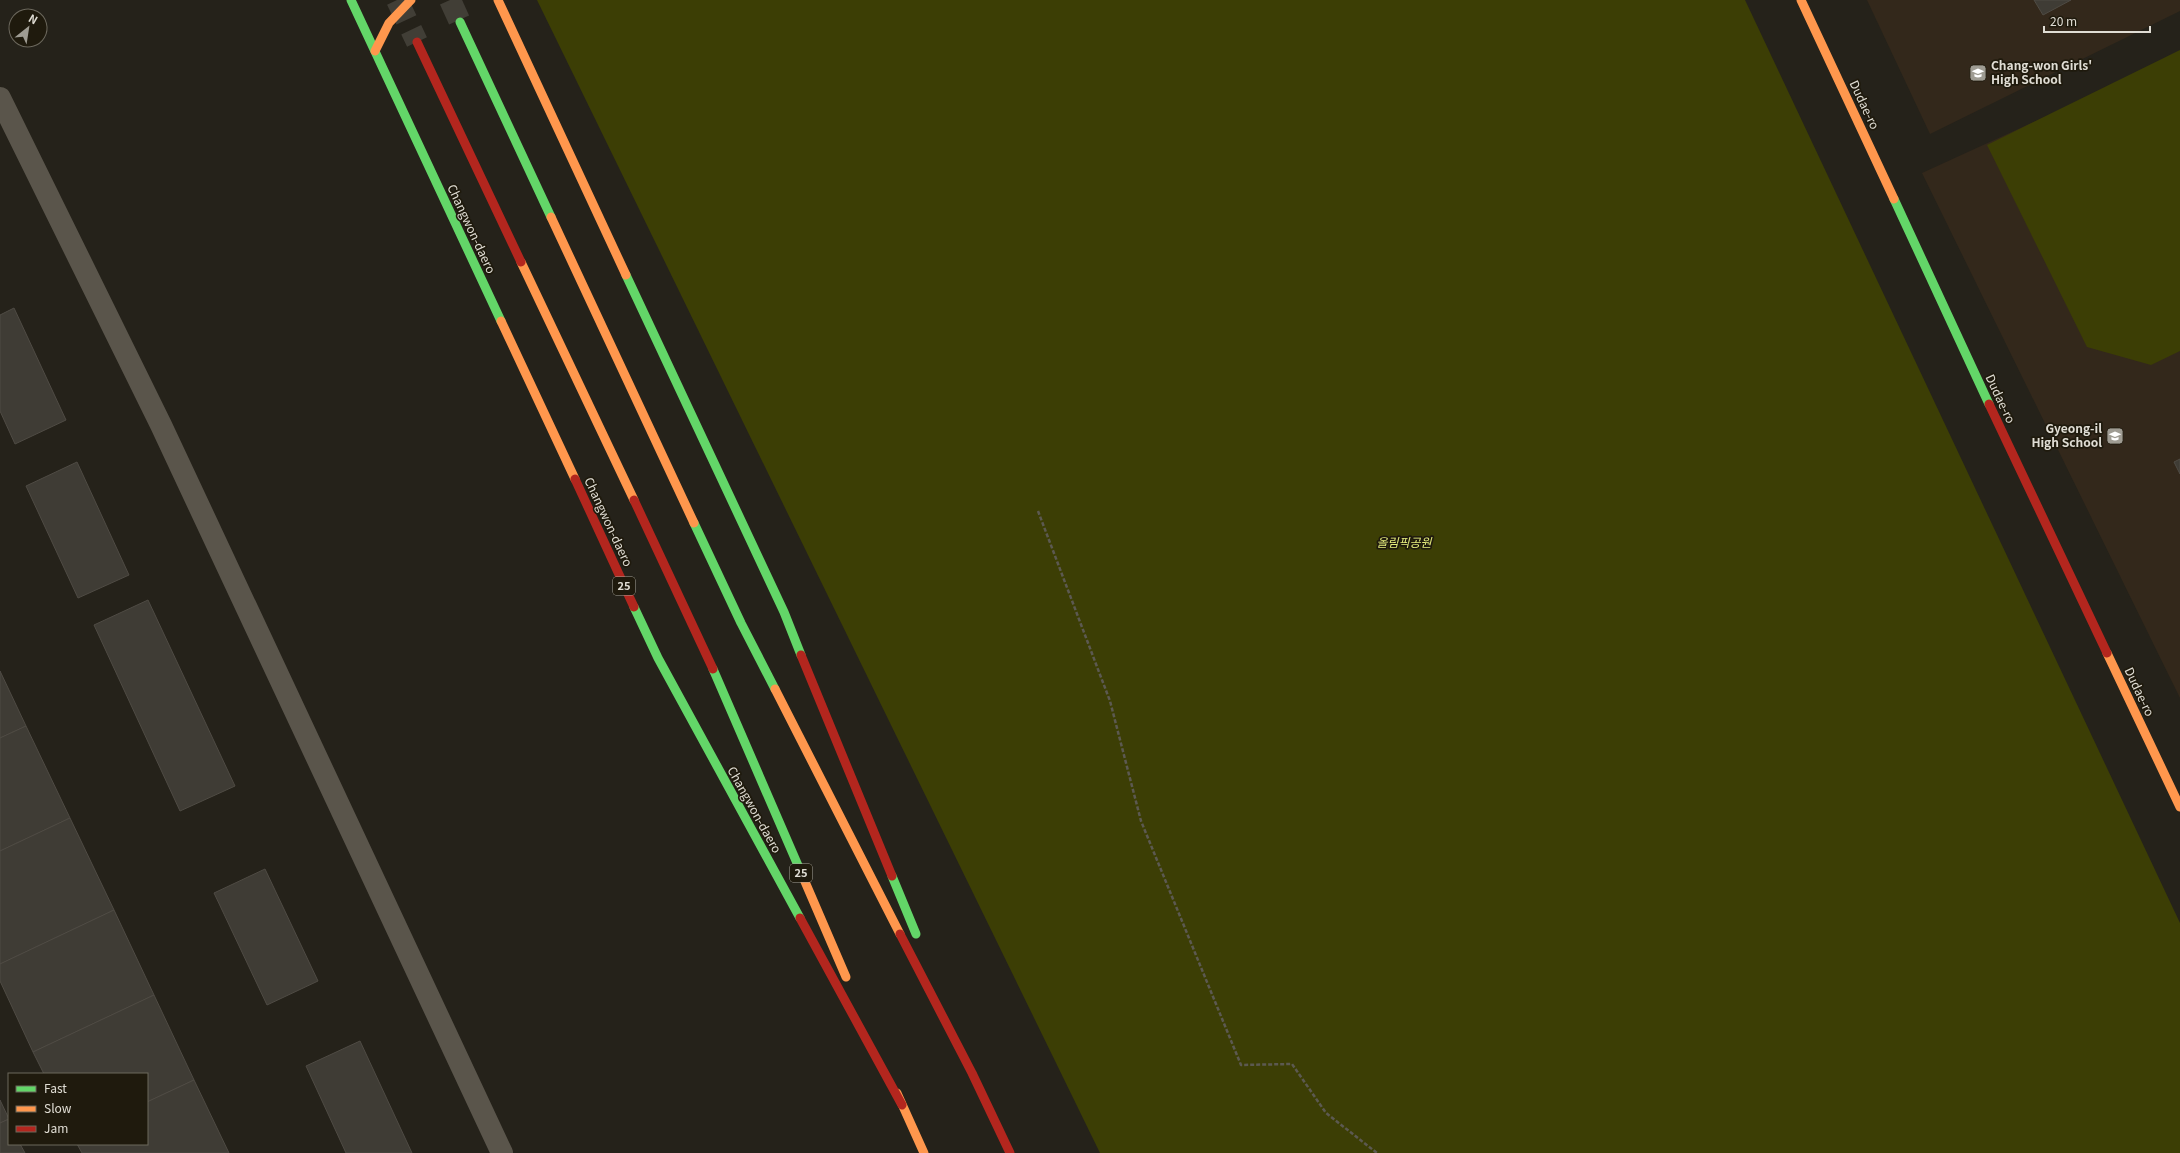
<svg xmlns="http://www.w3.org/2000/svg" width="2180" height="1153" font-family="Georgia,'Noto Sans KR',serif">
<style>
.education{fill:#33281b}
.green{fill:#3c3e05}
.building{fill:#3f3c35;stroke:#4f4b44}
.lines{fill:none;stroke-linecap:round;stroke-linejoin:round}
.primary-tunnel{stroke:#413e36;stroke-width:22;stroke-dasharray:22 11;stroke-linecap:butt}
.path{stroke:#5c5951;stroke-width:2.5;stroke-dasharray:4 2;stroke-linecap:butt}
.street{stroke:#5a554b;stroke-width:22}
.fast{stroke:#63d668;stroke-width:9}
.slow{stroke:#ff974d;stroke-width:9}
.jam{stroke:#b3261e;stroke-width:9}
.labels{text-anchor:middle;stroke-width:3.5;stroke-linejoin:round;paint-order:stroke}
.shield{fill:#1f1a0d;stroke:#a6a298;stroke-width:1}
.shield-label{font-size:11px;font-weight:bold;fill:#e0ddd4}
.poi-label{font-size:12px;font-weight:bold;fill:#e0ddd4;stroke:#1f1a0d;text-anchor:start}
.street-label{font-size:12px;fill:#e0ddd4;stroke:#1f1a0d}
.park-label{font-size:12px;font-style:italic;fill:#e6ee7d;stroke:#1f1a0d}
</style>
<rect width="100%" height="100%" fill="#25221a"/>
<g class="education">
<polygon points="1867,0 2180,0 2180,11 1930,134"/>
<polygon points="2180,55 2180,698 1922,173"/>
</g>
<g class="green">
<polygon points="537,0 1745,0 2180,923 2180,1153 1100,1153"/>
<polygon points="2180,50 2180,351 2151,365 2087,347 1987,145"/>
</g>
<g class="building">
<polygon points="2034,0 2071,0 2043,15"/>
<polygon points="14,308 66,420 15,444 0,411 0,315"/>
<polygon points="2180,459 2180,474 2174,462"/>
<polygon points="77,462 129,575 78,598 26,486"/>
<polygon points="148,600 235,786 180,811 94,625"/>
<polygon points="0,671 26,726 0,738"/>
<polygon points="26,726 70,818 0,851 0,738"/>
<polygon points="70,818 114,910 0,964 0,851"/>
<polygon points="265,869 318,981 267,1005 214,893"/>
<polygon points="114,910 154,995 33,1052 0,981 0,964"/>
<polygon points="154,995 194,1080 147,1102 147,1074 44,1074 33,1052"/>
<polygon points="360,1041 412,1153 346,1153 306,1066"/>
<polygon points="194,1080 229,1153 82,1153 77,1144 147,1144 147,1102"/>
<polygon points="0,1100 9,1119 0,1123"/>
<polygon points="9,1119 9,1144 20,1144 25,1153 0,1153 0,1123"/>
</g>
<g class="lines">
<g class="primary-tunnel">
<polyline points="397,0 417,42"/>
<polyline points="450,0 460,22"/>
</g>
<polyline class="path" points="1038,511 1110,701 1141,821 1241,1065 1292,1064 1326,1113 1377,1153"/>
<polyline class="street" points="0,98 161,425 502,1153"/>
<g class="fast">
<polyline points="351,0 501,321"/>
<polyline points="460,22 551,217"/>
<polyline points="1894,199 1989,404"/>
<polyline points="626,275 784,612 801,655"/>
<polyline points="694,523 741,623 775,689"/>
<polyline points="634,607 658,658 800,918"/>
<polyline points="713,669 800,870"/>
<polyline points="892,876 916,934"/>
</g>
<g class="slow">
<polyline points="498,0 626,275"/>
<polyline points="1801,0 1894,199"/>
<polyline points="375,51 389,23 411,0"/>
<polyline points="551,217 694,523"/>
<polyline points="521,262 634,500"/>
<polyline points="501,321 575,479"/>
<polyline points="2107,653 2180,807"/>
<polyline points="775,689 900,934"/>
<polyline points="800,870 846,977"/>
<polyline points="897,1093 924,1153"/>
</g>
<g class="jam">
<polyline points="417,42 521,262"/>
<polyline points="1989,404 2107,653"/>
<polyline points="575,479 634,607"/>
<polyline points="634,500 713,669"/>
<polyline points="801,655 892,876"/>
<polyline points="800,918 902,1105"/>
<polyline points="900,934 972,1073 1010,1153"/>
</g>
</g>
<defs>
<g id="school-square" transform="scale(0.9)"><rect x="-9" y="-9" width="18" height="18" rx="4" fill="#9f9c93" stroke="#1f1a0d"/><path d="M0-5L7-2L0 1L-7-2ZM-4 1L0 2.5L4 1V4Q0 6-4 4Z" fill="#fff"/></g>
</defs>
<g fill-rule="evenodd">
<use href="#school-square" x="1978" y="73"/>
<use href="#school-square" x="2115" y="436"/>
</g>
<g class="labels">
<g class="shield">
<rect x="613" y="577" width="22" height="18" rx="3"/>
<rect x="790" y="864" width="22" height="18" rx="3"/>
</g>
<g class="shield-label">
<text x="624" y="590">25</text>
<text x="801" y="877">25</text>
</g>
<g class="poi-label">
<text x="1991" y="70">Chang-won Girls'<tspan x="1991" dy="14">High School</tspan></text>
<text x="2102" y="433" text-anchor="end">Gyeong-il<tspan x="2102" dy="14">High School</tspan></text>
</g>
<g class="street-label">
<text transform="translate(1864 105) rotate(65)" y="4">Dudae-ro</text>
<text transform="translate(471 229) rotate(65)" y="4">Changwon-daero</text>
<text transform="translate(2000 399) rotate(65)" y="4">Dudae-ro</text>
<text transform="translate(608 522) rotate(65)" y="4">Changwon-daero</text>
<text transform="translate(2139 692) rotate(65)" y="4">Dudae-ro</text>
<text transform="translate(754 810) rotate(61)" y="4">Changwon-daero</text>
</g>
<g class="park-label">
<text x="1404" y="547">올림픽공원</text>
</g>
</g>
<rect x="8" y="1073" width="140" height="72" fill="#1f1a0d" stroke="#6c685d"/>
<rect x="16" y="1086" width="20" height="6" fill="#63d668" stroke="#6c685d"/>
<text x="44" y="1093" font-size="12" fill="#e0ddd4">Fast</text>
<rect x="16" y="1106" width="20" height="6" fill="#ff974d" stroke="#6c685d"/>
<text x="44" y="1113" font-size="12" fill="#e0ddd4">Slow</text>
<rect x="16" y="1126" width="20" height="6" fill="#b3261e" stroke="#6c685d"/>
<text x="44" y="1133" font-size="12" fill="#e0ddd4">Jam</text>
<g transform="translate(28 28) rotate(30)"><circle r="19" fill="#1f1a0d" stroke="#6c685d"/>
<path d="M0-3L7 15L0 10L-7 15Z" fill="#9f9c93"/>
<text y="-6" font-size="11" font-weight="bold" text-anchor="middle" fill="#e0ddd4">N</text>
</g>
<path d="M2044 26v6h106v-6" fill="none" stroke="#e0ddd4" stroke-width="2"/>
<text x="2050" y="26" font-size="12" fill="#e0ddd4" stroke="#1f1a0d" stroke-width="3" paint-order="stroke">20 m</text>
</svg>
